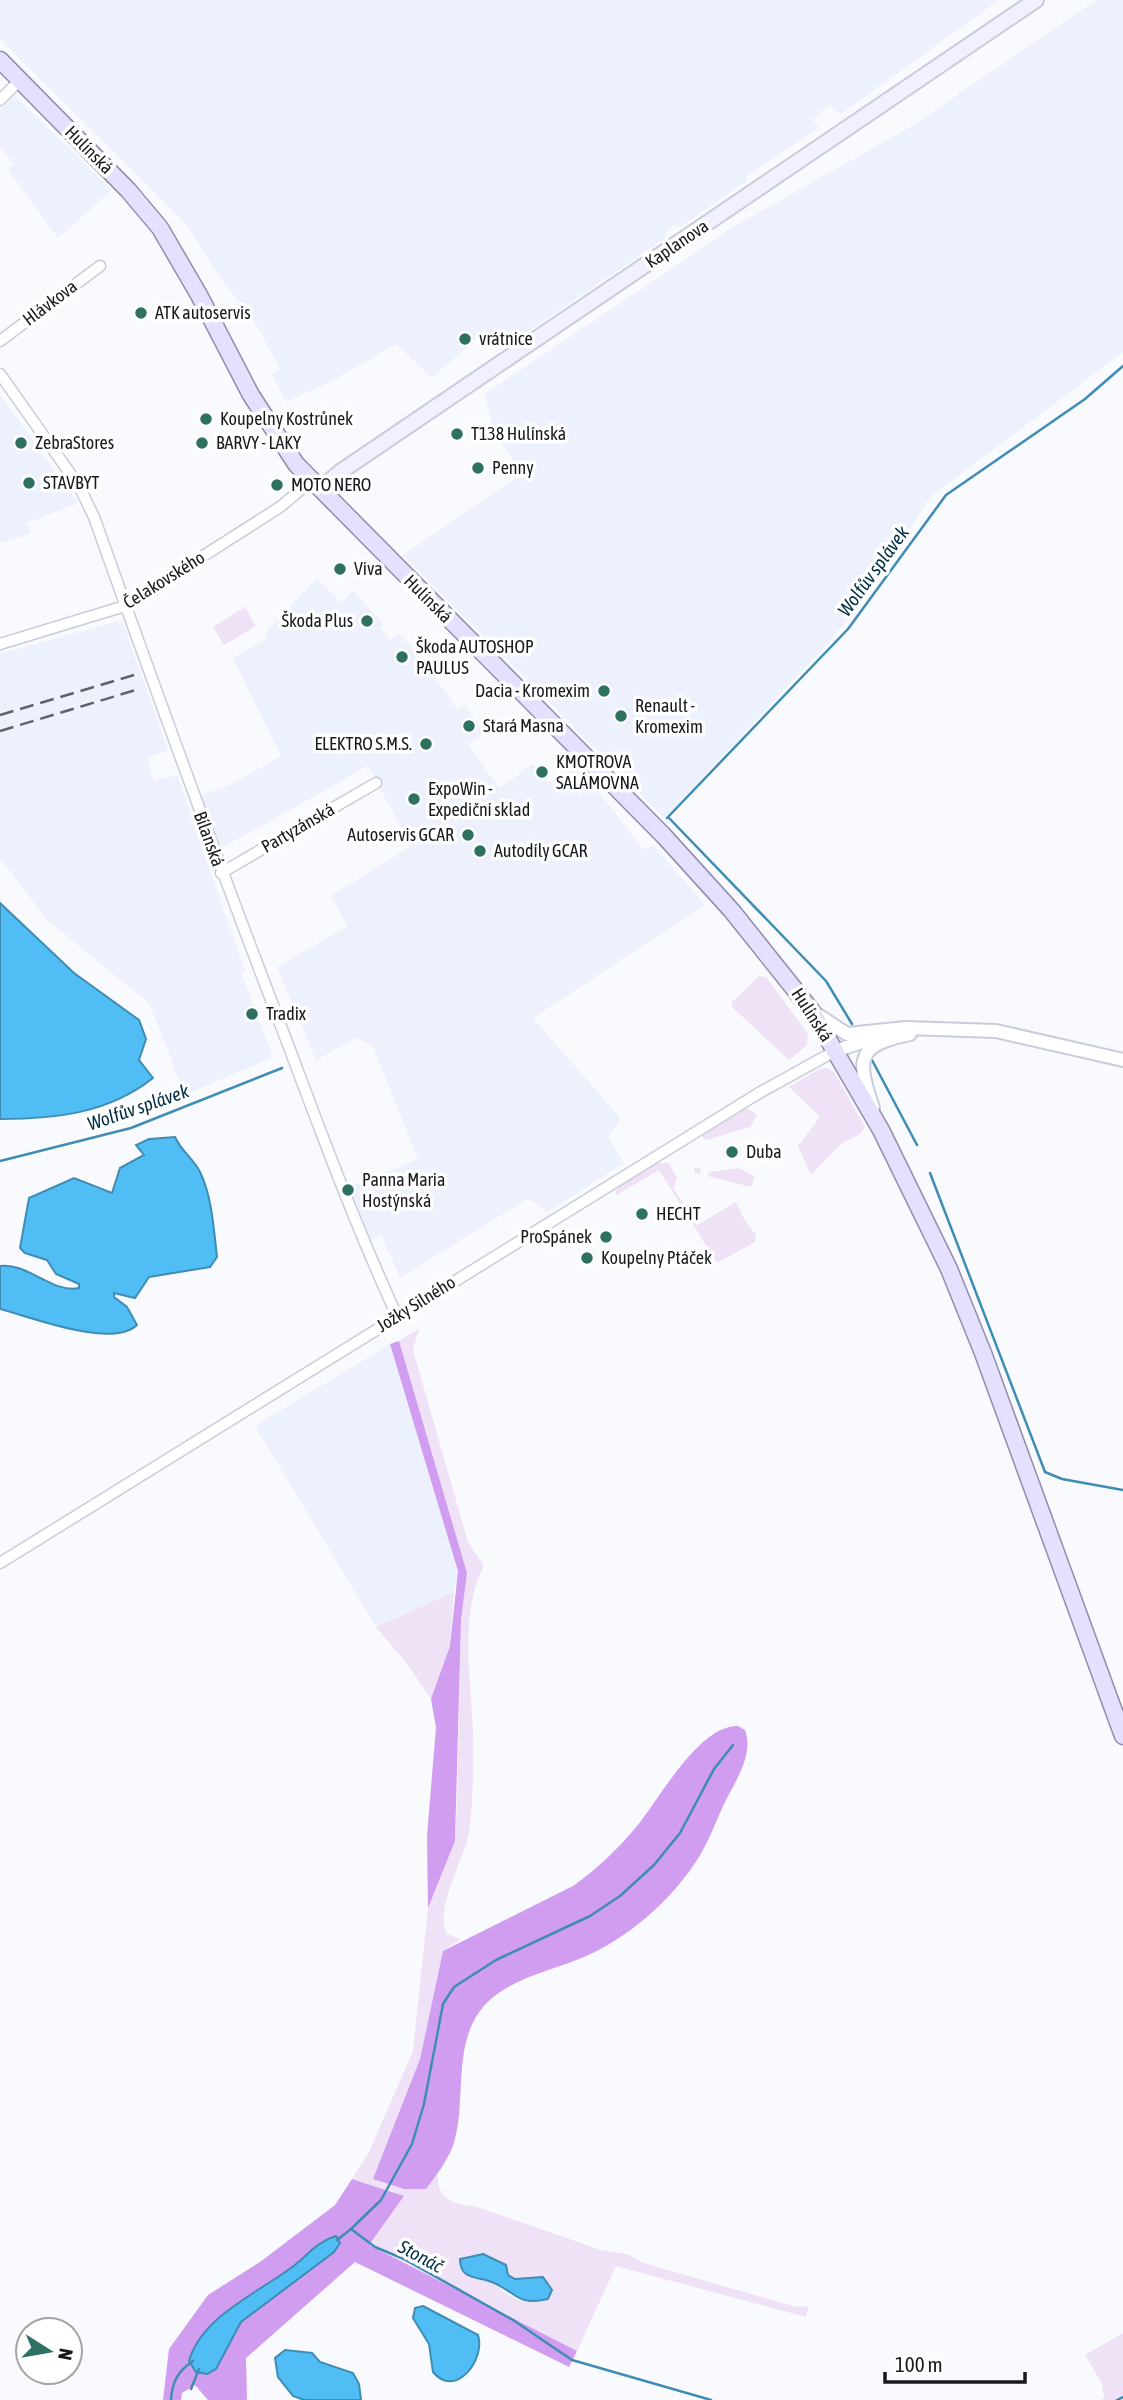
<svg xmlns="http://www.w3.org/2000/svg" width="1123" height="2400" font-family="'Asap Condensed',sans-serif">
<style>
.built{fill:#edf0fd}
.green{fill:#efe2f7;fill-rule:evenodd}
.forest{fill:#d19df0;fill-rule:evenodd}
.water{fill:#50bdf5;stroke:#3f8cb4;stroke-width:2}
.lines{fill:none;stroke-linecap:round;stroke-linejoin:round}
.stream{stroke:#3f8cb4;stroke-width:2.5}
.minor-casing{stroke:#c9ccda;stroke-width:13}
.tertiary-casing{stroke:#c9ccda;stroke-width:16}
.secondary-casing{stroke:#c9ccda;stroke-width:18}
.primary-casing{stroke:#928dae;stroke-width:19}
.minor{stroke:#fff;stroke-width:10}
.tertiary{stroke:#fff;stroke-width:12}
.secondary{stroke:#f2f0fe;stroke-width:14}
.primary{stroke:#e5e0fd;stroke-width:16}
.rail{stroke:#616267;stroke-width:2.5;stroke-dasharray:14 7;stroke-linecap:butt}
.poi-dot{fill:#2e7162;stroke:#fff;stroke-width:2.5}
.labels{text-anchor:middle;stroke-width:7;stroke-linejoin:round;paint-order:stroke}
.street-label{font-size:18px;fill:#18191e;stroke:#fff}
.poi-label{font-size:18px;fill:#18191e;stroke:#fff;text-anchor:start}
.water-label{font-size:19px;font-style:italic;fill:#002e44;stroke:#fff}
</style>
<rect width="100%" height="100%" fill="#f9fafd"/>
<g class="built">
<polygon points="0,0 999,0 841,114 829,105 813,120 819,128 746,176 747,181 680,227 673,226 666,231 665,238 507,346 489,345 478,337 432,378 396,344 332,381 286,402 272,374 280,369 255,322 222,281 187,225 0,39"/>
<polygon points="1096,0 1123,0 1123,352 930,497 887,566 833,638 664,818 403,555 523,473 494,433 485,394 735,226 912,126"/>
<polygon points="14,95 112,190 58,238 8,170 14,164 0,146 0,110"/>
<polygon points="0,395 78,503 27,523 31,534 0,543"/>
<polygon points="317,578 341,603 353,591 384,624 380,628 390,640 398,633 416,650 458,710 465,705 484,733 470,743 465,739 499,788 533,764 549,783 573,767 598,791 644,850 653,845 705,905 533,1018 621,1119 608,1137 624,1163 546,1213 540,1205 527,1199 400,1278 381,1235 370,1240 350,1186 418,1159 385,1076 373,1046 357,1038 316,1060 277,967 348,926 331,896 411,846 368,766 220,849 199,796 230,785 281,756 233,658 268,638 265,633"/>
<polygon points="115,622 123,623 168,750 147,758 154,781 177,775 245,971 241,973 273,1057 185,1095 149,1003 48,921 0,858 0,654"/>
<polygon points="390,1344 458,1571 454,1592 376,1627 255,1426"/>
</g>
<g class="green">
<polygon points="245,607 256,626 224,645 213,627"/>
<polygon points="759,976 766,977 808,1034 807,1045 789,1060 732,1007 732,1002"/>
<polygon points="827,1068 834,1072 865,1127 860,1134 841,1144 811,1175 798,1146 820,1117 789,1087 819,1069"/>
<polygon points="745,1107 757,1115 750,1127 707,1140 703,1138 703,1133"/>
<polygon points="655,1163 669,1163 677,1178 673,1188 697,1225 736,1202 744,1219 756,1235 755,1242 717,1263 659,1170 617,1195 615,1192 622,1183"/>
<polygon points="694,1167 701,1169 700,1174 707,1176 710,1172 739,1168 755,1177 751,1187 695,1173"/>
<path d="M419,1329L413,1350L468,1542L484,1566C459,1612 471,1679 473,1730C474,1758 473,1798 470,1826C468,1855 433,1907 447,1934L461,1939L443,1951L420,2059L373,2179L404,2189H426L438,2174C436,2201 455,2204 477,2207L601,2250L627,2254L644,2263L796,2307L809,2306L806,2317L616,2266L577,2351L369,2245L404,2196L352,2179L369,2152L413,2051L428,1908L455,1841L457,1801L461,1620L467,1573L399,1341ZM483,2254L505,2265L508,2275L515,2279L534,2277L548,2299C508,2308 495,2288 483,2254Z"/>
<polygon points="454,1592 450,1646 431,1699 405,1661 376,1627"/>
<polygon points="1123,2333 1123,2400 1101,2400 1104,2398 1102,2384 1085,2355"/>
</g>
<g class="forest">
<polygon points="399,1341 467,1573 461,1620 455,1841 428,1908 427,1836 436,1727 431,1699 450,1646 458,1571 390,1344"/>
<path d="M738,1726L745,1730C754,1756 735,1781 724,1804C716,1821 709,1841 699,1857C672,1900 627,1940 579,1959C549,1971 518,1977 492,1998C450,2034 467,2094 455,2139C451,2156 437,2175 426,2189H404L373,2179L420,2059L443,1951L573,1886C597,1869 618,1849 637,1826C660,1798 699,1725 738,1726Z"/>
<path d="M352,2179L404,2196L369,2245L577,2351L569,2367L355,2262L246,2358L247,2400H208L195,2385L182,2393L181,2400H163L169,2349L208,2295L260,2262L335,2205ZM336,2236L334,2252L241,2322L215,2369L207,2374L196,2372L189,2361C202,2318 254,2294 288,2270C305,2259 315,2242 336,2236Z"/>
</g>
<g class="water">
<path d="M0,903L74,973L139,1020L146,1039L139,1060L153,1078C109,1113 56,1119 0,1119Z"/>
<path d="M175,1137C181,1151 193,1158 200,1172C212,1196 214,1231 217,1257L210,1267L149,1277L135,1298L114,1293V1297L127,1307L137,1325C112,1349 31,1317 0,1309V1266C27,1262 53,1294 79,1288V1284L56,1274L47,1260L25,1253L20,1248L29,1198L74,1178L112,1193L120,1168L144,1155L136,1145L149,1139Z"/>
<path d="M336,2236L340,2243L334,2252L241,2322L216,2369L207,2374L196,2372L189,2361C201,2318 255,2294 288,2270C305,2259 315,2242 336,2236Z"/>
<path d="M483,2254L506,2265L508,2275L515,2279L543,2277L552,2290L548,2299C516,2306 518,2293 492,2282C477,2276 460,2280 460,2259Z"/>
<path d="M423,2306L478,2335C486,2358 456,2400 433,2372L429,2344L413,2318L415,2308Z"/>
<polygon points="285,2350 312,2353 320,2362 353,2373 359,2384 361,2400 304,2400 293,2396 278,2377 275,2358"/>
</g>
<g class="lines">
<g class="stream">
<polyline points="667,818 848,629 946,495 1085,399 1123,366"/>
<polyline points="669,818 826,981 852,1024"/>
<polyline points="872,1060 917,1145"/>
<polyline points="0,1161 131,1128 282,1068"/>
<polyline points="930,1173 1045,1472 1062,1479 1123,1490"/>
<polyline points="351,2229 381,2200 412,2144 424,2104 443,2004 454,1987 496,1960 590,1916 620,1896 654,1865 680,1833 714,1769 733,1745"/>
<polyline points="337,2240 351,2229 375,2247 404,2259 513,2320 572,2360 711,2400"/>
<polyline points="191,2389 199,2369"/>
<path d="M171,2400C172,2382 178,2371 193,2361"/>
<polyline points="1117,2400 1123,2397"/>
</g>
<g class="minor-casing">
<g id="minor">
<polyline points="0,100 20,80"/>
<polyline points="0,341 100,266"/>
<path d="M0,374L79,486L94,517C152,680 211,843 273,1005C313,1110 350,1214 397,1316"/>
<polyline points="0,644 125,606 280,507 311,481"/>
<polyline points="221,873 376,783"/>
<polyline points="0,1563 759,1093 835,1051"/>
</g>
</g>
<g class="tertiary-casing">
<g id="tertiary">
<polyline points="815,1013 847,1034 906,1028 996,1031 1123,1060"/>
<polyline points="835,1051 874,1038"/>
<path d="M873,1108C857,1060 855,1045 910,1034"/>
</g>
</g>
<g class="secondary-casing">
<polyline id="secondary" points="320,489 340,472 1036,0"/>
</g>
<g class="primary-casing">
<polyline id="primary" points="0,60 128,190 160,228 199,295 251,395 296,464 664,836 732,911 811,1010 881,1130 949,1269 983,1353 1123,1736"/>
</g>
<use href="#minor" class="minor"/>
<use href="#tertiary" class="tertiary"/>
<use href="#secondary" class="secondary"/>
<use href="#primary" class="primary"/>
<g class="rail">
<polyline points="0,715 134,675"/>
<polyline points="0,731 139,689"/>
</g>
</g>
<g class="poi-dot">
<circle cx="141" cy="313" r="7"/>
<circle cx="465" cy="339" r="7"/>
<circle cx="206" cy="419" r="7"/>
<circle cx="457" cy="434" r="7"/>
<circle cx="21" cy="443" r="7"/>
<circle cx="202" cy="443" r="7"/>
<circle cx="478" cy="468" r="7"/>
<circle cx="29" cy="483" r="7"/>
<circle cx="277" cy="485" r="7"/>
<circle cx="340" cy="569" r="7"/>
<circle cx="367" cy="621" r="7"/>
<circle cx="402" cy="657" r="7"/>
<circle cx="604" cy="691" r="7"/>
<circle cx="621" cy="716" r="7"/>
<circle cx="469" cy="726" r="7"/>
<circle cx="426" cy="744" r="7"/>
<circle cx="542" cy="772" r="7"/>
<circle cx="414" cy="799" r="7"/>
<circle cx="468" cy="835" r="7"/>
<circle cx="480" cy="851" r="7"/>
<circle cx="252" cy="1014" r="7"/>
<circle cx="732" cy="1152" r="7"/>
<circle cx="348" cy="1190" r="7"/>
<circle cx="642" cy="1214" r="7"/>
<circle cx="606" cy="1237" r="7"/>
<circle cx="587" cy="1258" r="7"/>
</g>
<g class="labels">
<g class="street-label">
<text transform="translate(89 150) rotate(45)" y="6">Hulínská</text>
<text transform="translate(677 244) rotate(-34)" y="6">Kaplanova</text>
<text transform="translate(50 303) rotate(-37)" y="6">Hlávkova</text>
<text transform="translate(164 580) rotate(-32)" y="6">Čelakovského</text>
<text transform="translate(428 599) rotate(45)" y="6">Hulínská</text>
<text transform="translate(298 828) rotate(-30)" y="6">Partyzánská</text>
<text transform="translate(209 839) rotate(70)" y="6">Bílanská</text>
<text transform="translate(812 1015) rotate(57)" y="6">Hulínská</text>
<text transform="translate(416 1304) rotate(-32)" y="6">Jožky Silného</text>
</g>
<g class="poi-label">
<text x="155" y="319">ATK autoservis</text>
<text x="479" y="345">vrátnice</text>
<text x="220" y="425">Koupelny Kostrůnek</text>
<text x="471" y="440">T138 Hulínská</text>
<text x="35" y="449">ZebraStores</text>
<text x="216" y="449">BARVY - LAKY</text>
<text x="492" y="474">Penny</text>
<text x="43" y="489">STAVBYT</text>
<text x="291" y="491">MOTO NERO</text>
<text x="354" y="575">Viva</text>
<text x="353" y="627" text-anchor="end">Škoda Plus</text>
<text x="416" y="653">Škoda AUTOSHOP<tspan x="416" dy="21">PAULUS</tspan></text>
<text x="590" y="697" text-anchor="end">Dacia - Kromexim</text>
<text x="635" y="712">Renault -<tspan x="635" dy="21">Kromexim</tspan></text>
<text x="483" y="732">Stará Masna</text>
<text x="412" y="750" text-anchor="end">ELEKTRO S.M.S.</text>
<text x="556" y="768">KMOTROVA<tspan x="556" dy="21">SALÁMOVNA</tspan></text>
<text x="428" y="795">ExpoWin -<tspan x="428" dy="21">Expediční sklad</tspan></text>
<text x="454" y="841" text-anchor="end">Autoservis GCAR</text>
<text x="494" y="857">Autodíly GCAR</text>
<text x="266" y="1020">Tradix</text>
<text x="746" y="1158">Duba</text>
<text x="362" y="1186">Panna Maria<tspan x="362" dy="21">Hostýnská</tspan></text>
<text x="656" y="1220">HECHT</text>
<text x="592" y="1243" text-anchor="end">ProSpánek</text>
<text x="601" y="1264">Koupelny Ptáček</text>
</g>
<g class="water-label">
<text transform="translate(873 571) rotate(-54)" y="7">Wolfův splávek</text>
<text transform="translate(138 1107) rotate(-19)" y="7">Wolfův splávek</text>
<text transform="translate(421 2256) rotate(28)" y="7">Stonáč</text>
</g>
</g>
<g transform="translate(49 2351) rotate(101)"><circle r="33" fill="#ffffff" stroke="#a3a3a5" stroke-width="2"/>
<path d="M0-5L12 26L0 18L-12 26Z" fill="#2e7162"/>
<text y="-10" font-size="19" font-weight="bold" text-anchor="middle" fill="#18191e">N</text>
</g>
<path d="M885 2372v10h140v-10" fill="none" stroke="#18191e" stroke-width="3.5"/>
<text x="895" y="2372" font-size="21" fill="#18191e" stroke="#ffffff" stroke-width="5" paint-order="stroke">100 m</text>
</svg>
